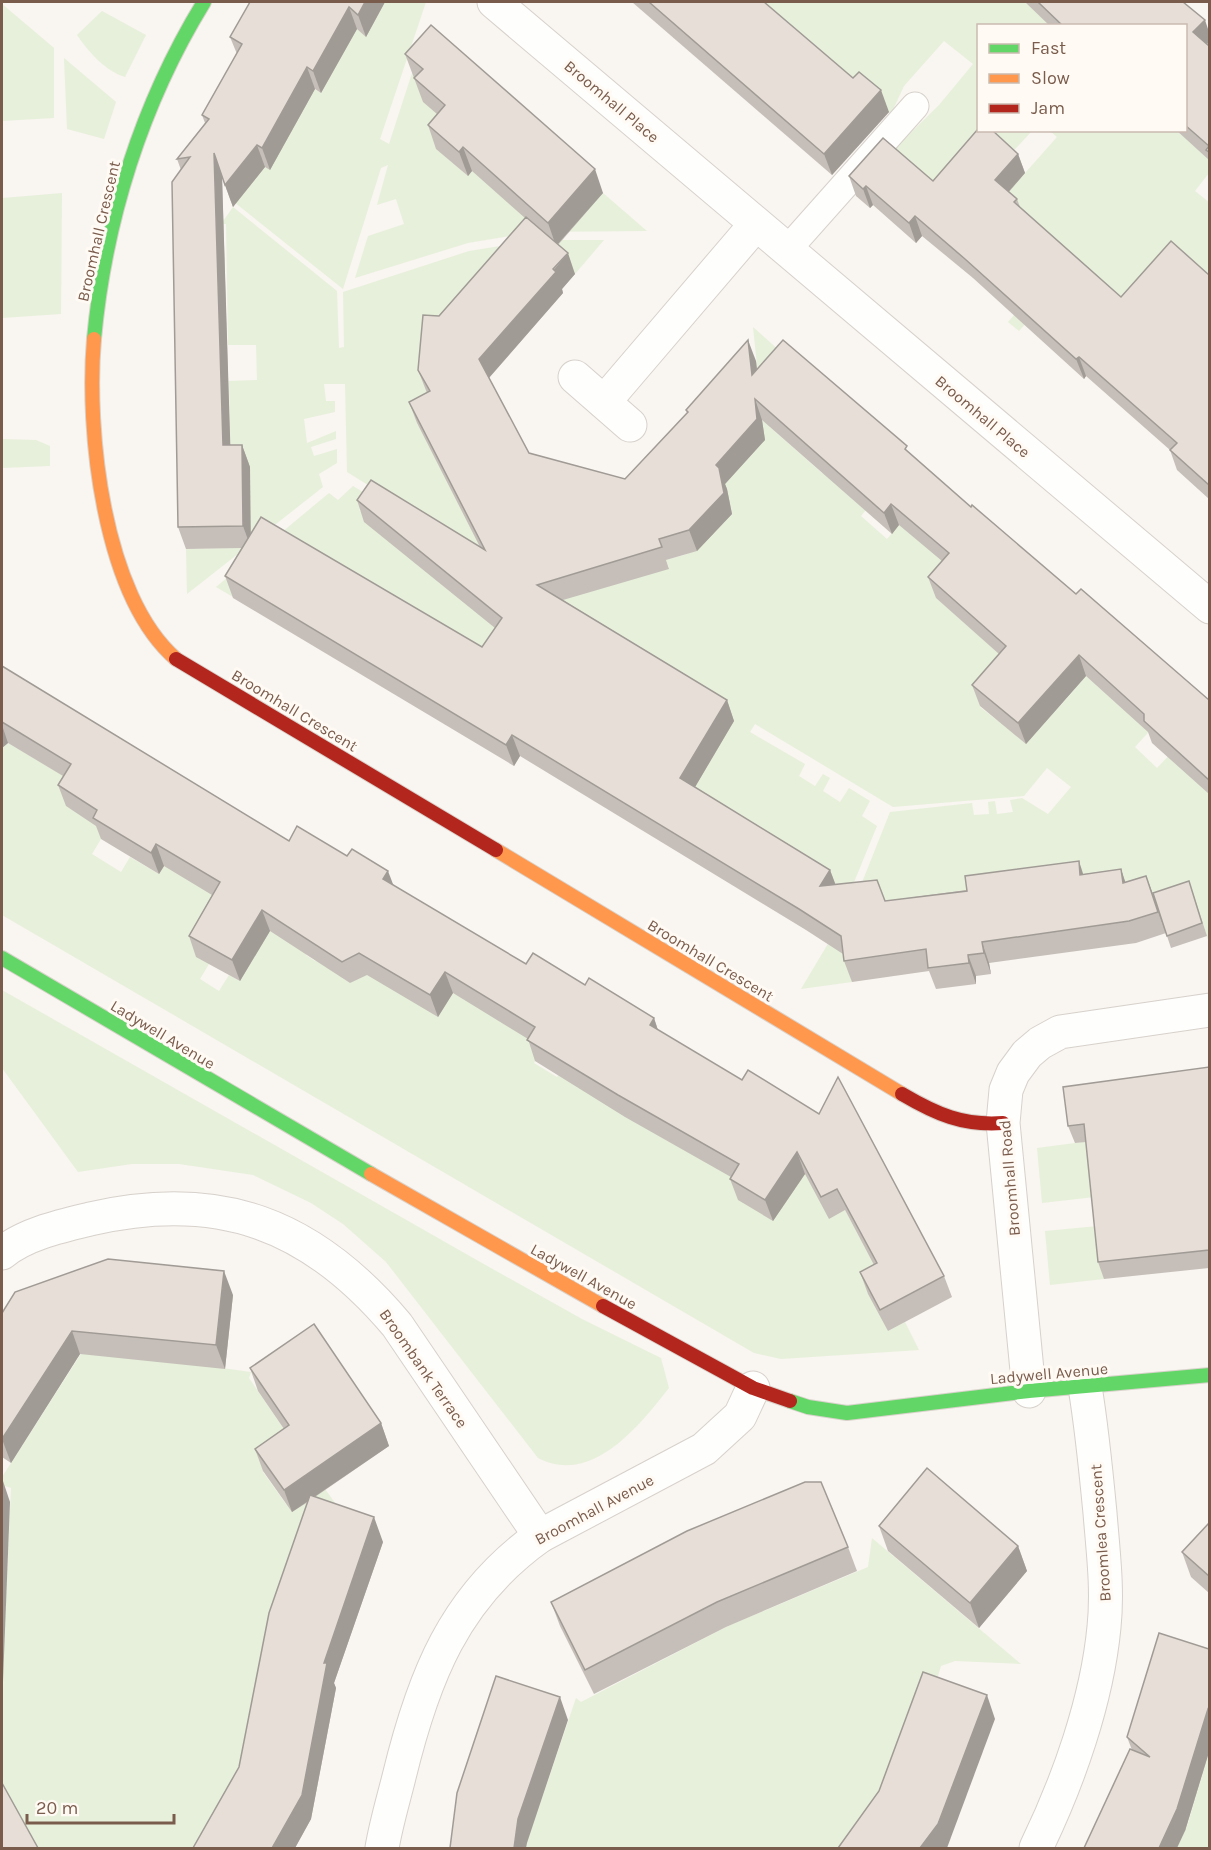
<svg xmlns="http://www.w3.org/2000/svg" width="1211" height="1850" font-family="Karla,sans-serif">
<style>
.green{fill:#e7f0db}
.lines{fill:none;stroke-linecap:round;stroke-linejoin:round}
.lane-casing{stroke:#d7d1cb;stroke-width:29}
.street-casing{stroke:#d7d1cb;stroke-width:35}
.fast-casing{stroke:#d9d2cb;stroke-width:16}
.slow-casing{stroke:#d9d2cb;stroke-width:16}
.jam-casing{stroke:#d9d2cb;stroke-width:16}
.lane{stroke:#fefefd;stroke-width:27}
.street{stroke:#fefefd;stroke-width:33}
.fast{stroke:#63d668;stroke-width:14}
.slow{stroke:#ff974d;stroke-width:14}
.jam{stroke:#b3261e;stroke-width:14}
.wall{fill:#c6bfb9}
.shaded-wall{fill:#a19b96}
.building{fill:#e6ded7;stroke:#a19b96;stroke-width:1.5}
.labels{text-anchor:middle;stroke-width:6;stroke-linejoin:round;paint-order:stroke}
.street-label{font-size:16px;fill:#7a5c4d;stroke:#fffaf3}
</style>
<rect width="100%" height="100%" fill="#f9f5f0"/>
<g class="green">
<polygon points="385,2 426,2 380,139 389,144 424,36 432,92 454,128 437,149 467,175 485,156 603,193 647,231 534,232 468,243 355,278 368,236 404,224 396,199 377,205 388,165 381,168 343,289 229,198 245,177 298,79 321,93 355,32 332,19 373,24"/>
<polygon points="747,2 1041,2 1034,10 1050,25 978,26 978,130 1032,131 1007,158 940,201 888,155 939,105 973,64 944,41 904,86 891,114"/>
<polygon points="2,4 54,48 54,118 2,121"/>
<path d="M102,11L146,35L125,77C105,71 89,52 77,35Z"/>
<polygon points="64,58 116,102 104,139 67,129"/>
<polygon points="1050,131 1177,131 1209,159 1209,173 1195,191 1210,203 1209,383 1124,322 1056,289 1019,331 1008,322 1015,314 1002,199 1057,137"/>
<polygon points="62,193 61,314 2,318 2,198"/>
<polygon points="233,207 337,291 339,348 344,347 343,292 469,251 538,240 604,240 575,274 538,242 471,381 417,424 669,568 666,560 687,554 732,514 727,490 723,486 761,405 753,327 791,361 770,427 822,473 875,499 861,516 887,539 901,523 961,513 936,598 1000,653 980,707 998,721 1061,705 1086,676 1131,716 1155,725 1135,747 1157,768 1178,746 1198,783 1209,794 1209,943 1193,893 1157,906 845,930 852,982 801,989 857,895 890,812 972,803 974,815 989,814 988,802 995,801 997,814 1013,812 1010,800 1022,798 1048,814 1071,787 1047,768 1024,796 893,807 755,724 750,732 805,764 799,776 815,786 823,774 830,778 823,791 840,802 849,788 870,801 862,816 877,826 850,892 822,940 555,663 233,597 216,587 329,493 338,500 353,486 373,498 359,510 369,517 458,541 347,472 345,384 324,384 326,401 335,401 335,412 304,419 307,443 336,431 336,439 311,447 314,456 337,449 337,463 319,474 323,487 187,594 186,549 232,548 229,381 257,380 256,345 228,345 226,224 221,224"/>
<polygon points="2,439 36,440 50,446 50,466 2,468"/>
<polygon points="8,743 79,785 66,806 107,829 92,854 121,872 130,857 159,874 176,845 218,870 209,964 200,979 219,991 229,975 240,981 259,949 269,920 303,942 306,955 315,961 327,957 341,966 342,978 350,983 368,966 438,1017 453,993 550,1038 534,1063 557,1077 573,1052 605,1104 675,1145 689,1123 825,1135 845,1210 885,1285 888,1331 905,1322 919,1350 781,1359 754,1353 2,915 2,748"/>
<path d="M2,990L489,1267L582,1319L661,1358L669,1388C639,1426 592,1486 538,1458L386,1262L343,1224L311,1203L253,1175L179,1164H132L78,1172L2,1068Z"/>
<polygon points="1113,1138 1209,1184 1042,1203 1037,1148"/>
<polygon points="1098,1226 1104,1279 1050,1285 1045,1231"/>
<polygon points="84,1349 251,1372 249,1378 297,1448 263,1472 286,1504 325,1489 338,1507 216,1848 33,1848 2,1793 2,1685 11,1488 2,1485 2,1477"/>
<polygon points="872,1538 1021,1664 955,1661 941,1666 932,1696 864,1848 525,1848 576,1698 581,1702 728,1626 868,1567"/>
<polygon points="1209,1752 1209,1848 1177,1848 1188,1823"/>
</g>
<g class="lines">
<g class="lane-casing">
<polyline id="lane" points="787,250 915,106"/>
</g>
<g class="street-casing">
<g id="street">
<polyline points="494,2 1210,607"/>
<polyline points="575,377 630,425"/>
<polyline points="604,402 756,224"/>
<path d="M2,1253C25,1234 61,1226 90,1219C220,1189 312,1224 397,1325L540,1536"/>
<polyline points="1029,1391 1003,1123 1006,1090 1013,1073 1027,1054 1040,1043 1060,1032 1210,1010"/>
<path d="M382,1848C386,1824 393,1801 399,1777C423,1678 454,1597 540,1536L704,1449L740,1416L753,1388"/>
<path d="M1036,1848C1068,1782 1097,1701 1104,1627C1108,1589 1103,1551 1100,1513C1096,1471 1092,1429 1085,1387"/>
</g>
</g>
<g class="fast-casing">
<g id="fast">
<path d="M94,339C105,220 142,103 204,2"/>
<polyline points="2,958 371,1174"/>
<polyline points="790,1401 808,1407 847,1413 1029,1391 1210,1375"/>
</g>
</g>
<g class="slow-casing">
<g id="slow">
<path d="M94,339C86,430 103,596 176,659"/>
<polyline points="496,850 902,1094"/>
<polyline points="371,1174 603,1306"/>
</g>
</g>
<g class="jam-casing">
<g id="jam">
<polyline points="176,659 496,850"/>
<path d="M902,1094C936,1114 963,1126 1003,1123"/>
<polyline points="603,1306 753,1388 790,1401"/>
</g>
</g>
<use href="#lane" class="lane"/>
<use href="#street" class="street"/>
<use href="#fast" class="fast"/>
<use href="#slow" class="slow"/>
<use href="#jam" class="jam"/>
</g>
<g class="wall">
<polygon points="250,2 385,2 366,37 357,29 321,93 315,89 270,170 265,167 233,207 222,177 230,445 242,445 250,467 250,534 482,647 495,628 364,522 357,500 480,547 417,423 409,402 427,393 418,370 439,316 525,218 472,171 468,176 436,149 428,125 437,114 423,102 405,54 603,193 558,245 575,274 562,289 563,293 489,378 529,453 625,479 687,413 686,410 756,361 757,370 910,453 971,507 1076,594 1209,700 1209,794 1152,743 1148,732 1086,676 1026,744 980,706 972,685 999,654 936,598 928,577 942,561 899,525 892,534 762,420 765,440 725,484 727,489 732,514 697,551 666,560 669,569 563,600 727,700 734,721 695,787 830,870 835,884 885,901 1121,869 1125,882 1146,876 1166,933 1136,943 989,963 991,974 976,976 976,984 936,989 929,971 852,982 844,961 843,954 806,930 520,756 514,766 233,598 225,576 242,548 186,549 178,527 181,170 177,159 205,123 202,115 237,54 230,37"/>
<polygon points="632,2 764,2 889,112 832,175"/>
<polygon points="1025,2 1183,2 1209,42 1207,44 1209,46 1209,160 1176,130 1185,130 1185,26 1050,26"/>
<polygon points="1018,154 1025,173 1009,192 1017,199 1020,207 1121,297 1209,275 1209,499 1177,470 1170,450 1086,376 1084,379 973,278 922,236 916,243 873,205 870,208 856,196 849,176 933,181"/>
<polygon points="2,666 289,841 393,885 526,964 585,985 654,1018 658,1030 944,1276 952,1297 888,1331 868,1294 860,1272 874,1265 845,1210 829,1219 805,1174 773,1221 738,1200 730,1179 731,1177 625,1117 535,1061 528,1039 453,993 438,1017 367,975 350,983 270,931 240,981 196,957 189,936 212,895 164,866 159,874 101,839 96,826 66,806 58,785 63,776 8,743 2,748"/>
<polygon points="1193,893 1207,936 1171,948 1167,936"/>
<polygon points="1209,1067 1209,1268 1104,1279 1098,1262 1086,1142 1075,1143 1068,1126"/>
<polygon points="233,1295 225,1369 80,1354 11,1463 2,1457 2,1313"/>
<polygon points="250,1368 381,1423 389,1446 315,1497 383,1542 334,1683 336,1688 311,1819 295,1848 193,1848 239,1767 308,1502 292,1512 263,1471 255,1449 284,1429 258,1391"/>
<polygon points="1209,1523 1209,1593 1191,1577 1182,1552"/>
<polygon points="879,1526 1018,1546 1027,1571 979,1628 888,1551"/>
<polygon points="848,1547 857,1571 726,1627 594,1694 560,1626 551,1602"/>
<polygon points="1209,1649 1209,1752 1185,1831 1132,1750 1127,1737"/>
</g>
<g class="shaded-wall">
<polygon points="365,2 385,2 366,37 358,15"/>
<polygon points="349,7 357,29 321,93 313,71"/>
<polygon points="1205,20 1209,32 1209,42 1200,52 1193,32"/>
<polygon points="307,67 315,89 270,170 262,148"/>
<polygon points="881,90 889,112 832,175 824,154"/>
<polygon points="257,145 265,167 233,207 225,185"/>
<polygon points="463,147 472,171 468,176 459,152"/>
<polygon points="214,153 222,175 231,467 223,445"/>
<polygon points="1018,154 1025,173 1002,199 995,180"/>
<polygon points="595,169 603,193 556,246 548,223"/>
<polygon points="866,186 873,205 870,208 863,189"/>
<polygon points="915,216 922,236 916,243 909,223"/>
<polygon points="568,253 575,274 562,289 563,293 487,380 479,359"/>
<polygon points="748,340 756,361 760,396 752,375"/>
<polygon points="1079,357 1086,376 1084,379 1076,359"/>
<polygon points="755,399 762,420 765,440 725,484 727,489 732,514 697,551 689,530 716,465"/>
<polygon points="242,445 250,467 251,548 243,526"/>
<polygon points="891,504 899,525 892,534 884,513"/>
<polygon points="1079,655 1086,676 1026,744 1018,723"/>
<polygon points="727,700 734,721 688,799 680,778"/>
<polygon points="2,725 8,743 2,748"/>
<polygon points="512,735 520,756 514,766 506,745"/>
<polygon points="156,844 164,866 159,874 151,853"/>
<polygon points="1079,861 1086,883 1080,875"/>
<polygon points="1121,869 1128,890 1123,883"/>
<polygon points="830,870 838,891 820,886"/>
<polygon points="388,871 396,892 383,879"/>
<polygon points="1146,876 1154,897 1166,933 1158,912"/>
<polygon points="262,910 270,931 240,981 232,960"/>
<polygon points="982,942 989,963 991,974 984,953"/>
<polygon points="968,955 976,976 976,984 969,963"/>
<polygon points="445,972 453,993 438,1017 430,995"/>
<polygon points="654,1018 661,1040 650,1025"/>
<polygon points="797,1152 805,1174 773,1221 765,1200"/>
<polygon points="224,1271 233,1295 225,1369 216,1345"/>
<polygon points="72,1331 80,1354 11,1463 2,1439"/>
<polygon points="381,1423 389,1446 292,1512 284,1490"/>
<polygon points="2,1478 10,1502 2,1707"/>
<polygon points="374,1517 383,1542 334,1683 336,1688 311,1819 295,1848 272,1848 324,1663"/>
<polygon points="1018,1546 1027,1571 979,1628 970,1603"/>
<polygon points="987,1695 995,1719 947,1848 920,1848"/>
<polygon points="560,1697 568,1720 527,1843 526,1848 514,1848 518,1819"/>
<polygon points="1208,1709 1209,1714 1209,1752 1185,1831 1177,1848 1159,1848"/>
</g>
<g class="building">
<polygon points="250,2 365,2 358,15 349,7 313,71 307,67 262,148 257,145 225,185 214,153 223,445 242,445 243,526 178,527 172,182 190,157 177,159 209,119 202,115 242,44 230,37"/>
<polygon points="649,2 764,2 853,78 859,72 881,90 824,154"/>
<polygon points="1038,2 1183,2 1205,20 1193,32 1209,46 1209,152 1206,150 1209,146 1185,125 1185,26 1063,26"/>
<polygon points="431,25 595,169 548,223 463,147 459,152 428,125 445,105 414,78 423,69 405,54"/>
<polygon points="978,129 978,130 992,130 1018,154 995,180 1017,199 1014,202 1121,297 1171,241 1209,275 1209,485 1170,450 1177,443 1079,357 1076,359 965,259 915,216 909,223 866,186 863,189 849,176 883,138 933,181"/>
<polygon points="526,217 568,253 553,269 556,272 479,359 529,453 625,479 688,412 686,410 748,340 752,375 783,340 907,446 905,449 971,507 972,505 1076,594 1081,589 1209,700 1209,780 1144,721 1144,714 1079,655 1018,723 972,685 1006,646 928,577 949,553 891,504 884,513 755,399 757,419 716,465 719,468 724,493 689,530 659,539 662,547 537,585 727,700 680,778 830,870 820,886 877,880 885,901 967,891 965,876 1079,861 1080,875 1121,869 1123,883 1146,876 1158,912 1129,921 982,942 984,953 968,955 969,963 928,968 926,949 844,961 841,936 799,909 512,735 506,745 225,576 261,517 482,647 502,618 357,500 371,480 485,550 409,402 430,391 418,370 423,315 439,316"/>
<polygon points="2,666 289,841 297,826 347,856 352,849 388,871 383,879 526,964 533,953 585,985 589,978 654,1018 650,1025 742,1080 748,1070 819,1114 838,1077 944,1276 880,1310 860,1272 877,1263 837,1189 821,1197 797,1152 765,1200 730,1179 739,1164 618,1095 527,1040 535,1027 445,972 430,995 359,953 342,962 262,910 232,960 189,936 220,882 156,844 151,853 93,818 97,810 58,785 71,764 2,722"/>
<polygon points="1189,881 1202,923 1167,936 1153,893"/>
<polygon points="1209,1067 1209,1250 1098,1262 1084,1124 1068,1126 1063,1087"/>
<polygon points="108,1259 224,1271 216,1345 72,1331 2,1439 2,1313 15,1292"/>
<polygon points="314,1324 381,1423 284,1490 255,1449 289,1425 250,1368"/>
<polygon points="927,1468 1018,1546 970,1603 879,1526"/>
<polygon points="805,1482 821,1482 848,1547 717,1602 585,1670 551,1602 687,1531"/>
<polygon points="310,1495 374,1517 324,1663 327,1663 302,1795 272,1848 193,1848 239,1767 269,1613"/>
<polygon points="1209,1523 1209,1576 1182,1552"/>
<polygon points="1159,1633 1209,1649 1209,1710 1208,1709 1177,1809 1159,1848 1084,1848 1130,1749 1150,1757 1127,1737"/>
<polygon points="923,1672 987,1695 938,1824 920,1848 838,1848 879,1791"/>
<polygon points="496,1676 560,1697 518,1819 514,1848 450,1848 457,1793"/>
<polygon points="2,1783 38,1848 2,1848"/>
</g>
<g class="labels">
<g class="street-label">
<text transform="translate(612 101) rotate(40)" y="6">Broomhall Place</text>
<text transform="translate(98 231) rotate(-77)" y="6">Broomhall Crescent</text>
<text transform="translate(983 416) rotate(40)" y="6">Broomhall Place</text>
<text transform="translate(295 710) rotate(31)" y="6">Broomhall Crescent</text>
<text transform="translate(711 960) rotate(31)" y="6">Broomhall Crescent</text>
<text transform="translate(163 1034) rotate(31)" y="6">Ladywell Avenue</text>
<text transform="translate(1009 1178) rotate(-95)" y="6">Broomhall Road</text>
<text transform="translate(584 1276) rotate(29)" y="6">Ladywell Avenue</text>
<text transform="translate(424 1368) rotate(55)" y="6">Broombank Terrace</text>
<text transform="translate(1049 1373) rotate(-5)" y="6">Ladywell Avenue</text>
<text transform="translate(594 1509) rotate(-28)" y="6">Broomhall Avenue</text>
<text transform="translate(1100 1533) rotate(-94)" y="6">Broomlea Crescent</text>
</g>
</g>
<rect width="1211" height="1850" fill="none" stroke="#7a5c4d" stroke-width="6"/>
<rect x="977" y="24" width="210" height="108" fill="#fffaf3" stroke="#cabbb1" stroke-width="1.5"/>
<rect x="989" y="44" width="30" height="9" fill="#63d668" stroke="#cabbb1" stroke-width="1.5"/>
<text x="1031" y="54" font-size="18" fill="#7a5c4d">Fast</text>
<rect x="989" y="74" width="30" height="9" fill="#ff974d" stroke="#cabbb1" stroke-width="1.5"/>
<text x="1031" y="84" font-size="18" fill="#7a5c4d">Slow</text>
<rect x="989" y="104" width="30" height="9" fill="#b3261e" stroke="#cabbb1" stroke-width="1.5"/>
<text x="1031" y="114" font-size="18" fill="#7a5c4d">Jam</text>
<path d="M27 1814v9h147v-9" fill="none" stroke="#7a5c4d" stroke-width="3"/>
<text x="36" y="1814" font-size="18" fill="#7a5c4d" stroke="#fffaf3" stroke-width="4.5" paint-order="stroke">20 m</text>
</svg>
